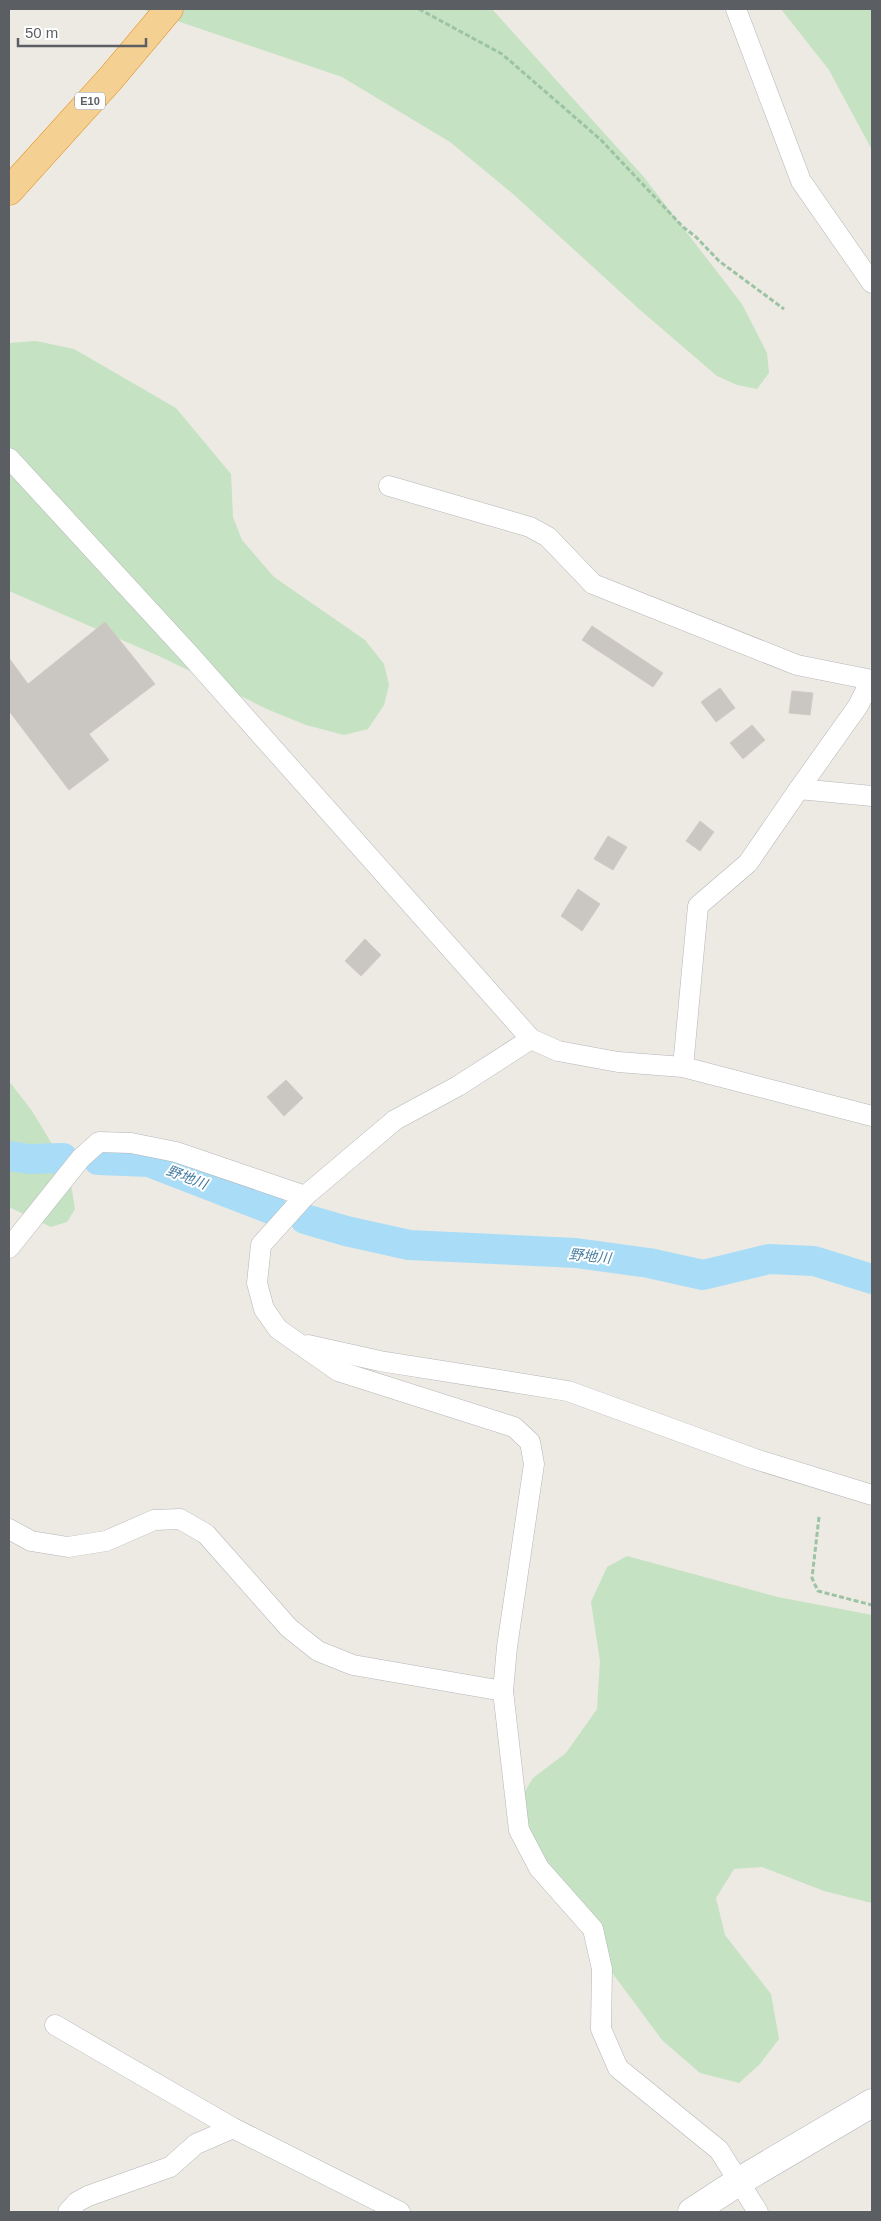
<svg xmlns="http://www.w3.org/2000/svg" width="881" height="2221" font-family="Helvetica,'Noto Sans JP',sans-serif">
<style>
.green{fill:#c5e2c2}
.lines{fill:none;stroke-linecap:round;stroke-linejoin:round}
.river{stroke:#a9ddf7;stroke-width:30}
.building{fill:#cac7c2;stroke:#d1cbc2}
.street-casing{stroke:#b4b6b9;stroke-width:21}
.secondary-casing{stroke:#b2b6ba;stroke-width:29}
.highway-casing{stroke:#dd8813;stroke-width:29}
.path{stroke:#9cc3a3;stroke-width:3;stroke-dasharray:5 2.5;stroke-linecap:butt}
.street{stroke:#fff;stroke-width:20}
.secondary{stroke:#fff;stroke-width:28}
.highway{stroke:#f4d193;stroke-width:28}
.labels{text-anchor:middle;stroke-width:4;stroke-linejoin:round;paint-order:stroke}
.shield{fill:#fff;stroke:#8c8f92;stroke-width:1}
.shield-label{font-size:11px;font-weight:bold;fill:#5b5f63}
.water-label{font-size:14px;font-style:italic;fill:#447a9f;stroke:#fff}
</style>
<rect width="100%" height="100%" fill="#edeae3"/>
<g class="green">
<polygon points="142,9 492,9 643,176 742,304 767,353 769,373 757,389 737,385 717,376 639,309 513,194 450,142 342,77"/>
<polygon points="781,9 872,9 872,150 829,70"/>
<polygon points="36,341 74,349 176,408 231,474 233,517 242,540 274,577 365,640 384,664 389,685 384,705 368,729 344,735 306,725 269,710 161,657 9,591 9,343"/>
<polygon points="9,1081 32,1111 69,1172 75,1209 67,1222 51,1227 9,1207"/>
<polygon points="627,1556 778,1597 872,1615 872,1903 824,1891 762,1867 734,1869 716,1898 725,1935 771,1994 779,2039 760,2064 739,2083 700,2073 662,2040 536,1870 511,1814 533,1778 566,1753 597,1709 600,1661 591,1602 607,1567"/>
</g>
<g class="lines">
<g class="river">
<polyline points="9,1156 29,1159 63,1158"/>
<polyline points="98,1160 149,1162 273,1210"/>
<polyline points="305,1219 346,1231 409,1245 576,1253 649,1263 703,1275 769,1259 814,1261 872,1279"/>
</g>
</g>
<g class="building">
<polygon points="105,622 155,684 89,734 109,760 69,790 9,711 9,658 28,684"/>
<polygon points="592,626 663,673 653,687 582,640"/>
<polygon points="720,688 735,708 716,722 701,702"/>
<polygon points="792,691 813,693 810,715 789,713"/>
<polygon points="752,725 765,740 743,759 730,743"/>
<polygon points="700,821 714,832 700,851 686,841"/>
<polygon points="608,836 627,847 613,870 594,859"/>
<polygon points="578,889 600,904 582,931 561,916"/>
<polygon points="365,939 381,955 361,976 345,961"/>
<polygon points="286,1080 303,1098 284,1116 267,1097"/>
</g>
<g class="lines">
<g class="street-casing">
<g id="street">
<polyline points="736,9 801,181 872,283"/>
<polyline points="9,458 190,655 531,1039 558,1051 618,1062 683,1067 872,1116"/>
<polyline points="389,486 530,527 548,537 593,584 797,665 872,680"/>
<polyline points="799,789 858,706 871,680"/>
<polyline points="531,1039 458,1086 395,1120 305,1196 261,1245 257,1283 264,1309 278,1329 338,1371 514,1427 530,1442 534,1464 507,1647 503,1691 519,1830 539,1868 593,1929 602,1969 601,2029 618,2068 719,2150 758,2212"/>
<polyline points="683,1067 698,906 748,863 799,789 872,796"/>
<polyline points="9,1248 81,1158 99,1142 131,1143 176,1152 305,1196"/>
<polyline points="308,1345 380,1361 568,1391 755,1459 872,1495"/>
<polyline points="9,1529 31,1541 68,1547 106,1541 154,1520 180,1519 206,1534 289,1628 318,1651 353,1665 503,1691"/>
<polyline points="55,2025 233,2128 400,2212"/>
<polyline points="68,2212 77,2202 88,2196 170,2167 196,2144 233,2128"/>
</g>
</g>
<g class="secondary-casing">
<polyline id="secondary" points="692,2212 738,2182 872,2103"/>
</g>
<g class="highway-casing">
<polyline id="highway" points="9,191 111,78 169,9"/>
</g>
<g class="path">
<polyline points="419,9 502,54 601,140 683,227 696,237 719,261 784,309"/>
<polyline points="819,1517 812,1578 818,1591 872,1605"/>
</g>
<use href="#street" class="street"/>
<use href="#secondary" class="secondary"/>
<use href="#highway" class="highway"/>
</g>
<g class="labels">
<rect class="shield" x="75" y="92.5" width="30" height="17" rx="4"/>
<g class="shield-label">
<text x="90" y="105">E10</text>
</g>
<g class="water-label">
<text transform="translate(187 1177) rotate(21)" y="5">野地川</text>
<text transform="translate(590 1256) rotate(6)" y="5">野地川</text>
</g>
</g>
<rect width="881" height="2221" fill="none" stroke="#5b5f63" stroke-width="20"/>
<path d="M18 38v8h128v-8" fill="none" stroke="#5b5f63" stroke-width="2.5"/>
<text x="25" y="38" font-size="15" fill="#5b5f63" stroke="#ffffff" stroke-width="4" paint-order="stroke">50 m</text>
</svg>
